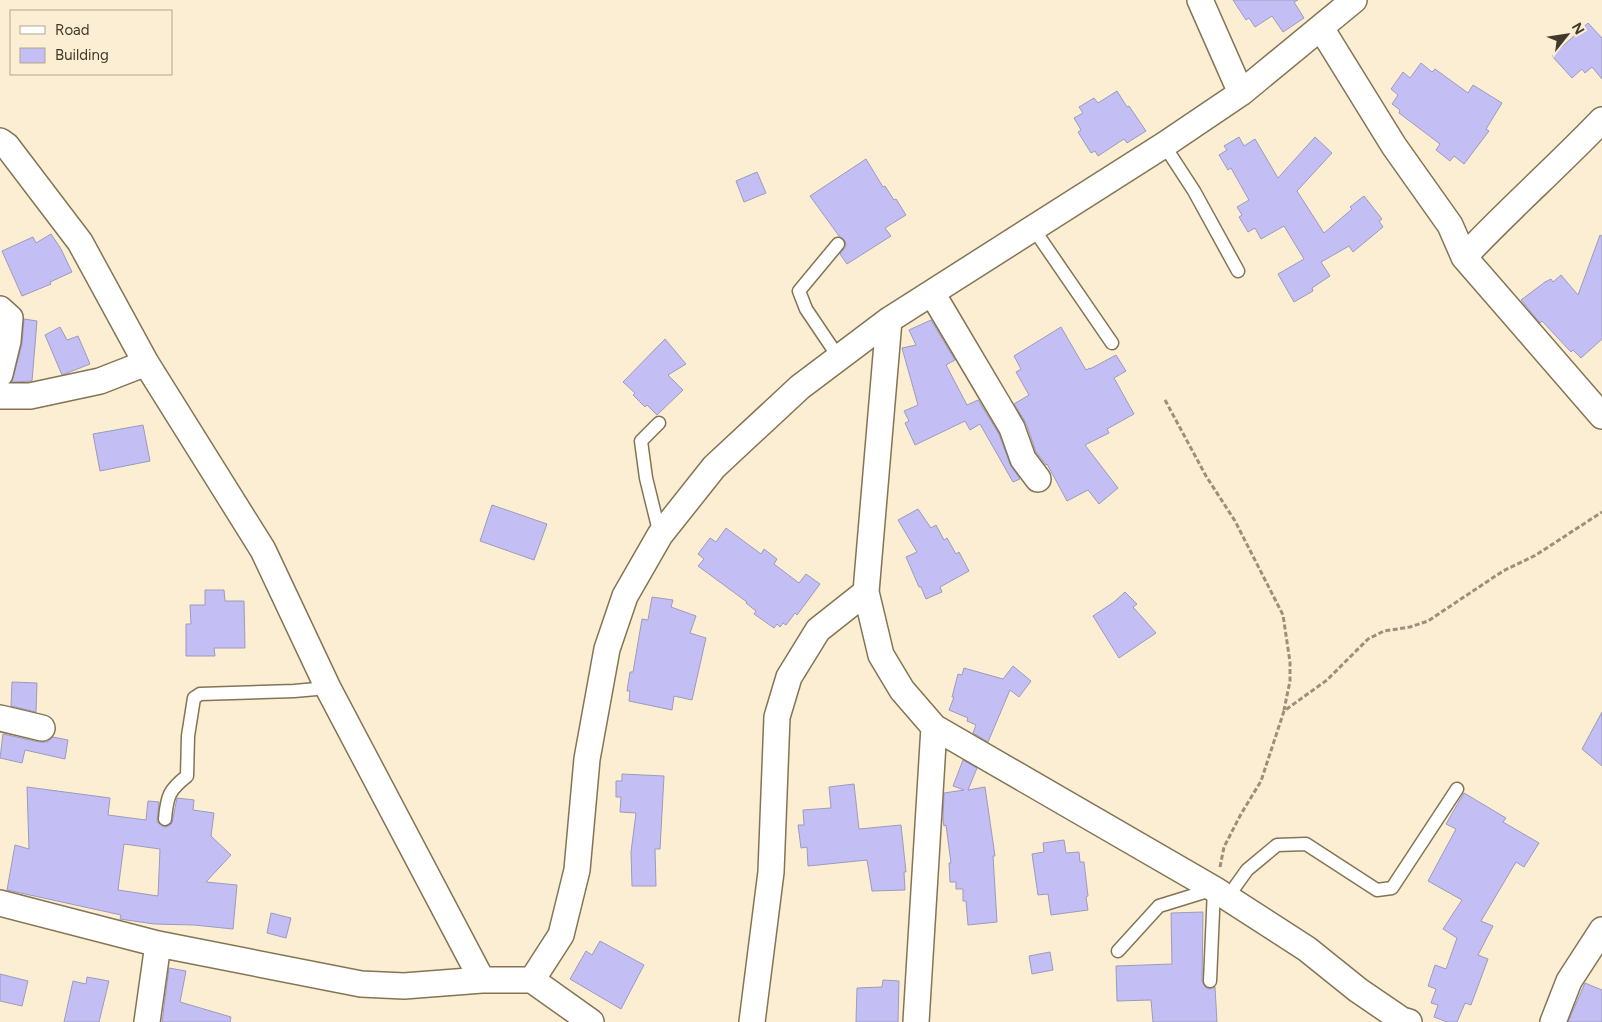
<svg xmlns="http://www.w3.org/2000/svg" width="1602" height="1022" viewBox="0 0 1602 1022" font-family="Figtree,sans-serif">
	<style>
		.building { fill: #c3bff5; stroke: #9d9bbd; fill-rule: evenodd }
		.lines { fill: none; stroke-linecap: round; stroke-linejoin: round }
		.service-casing { stroke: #847455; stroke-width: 15 }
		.minor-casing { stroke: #847455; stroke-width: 28 }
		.path { stroke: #9b907c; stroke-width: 3; stroke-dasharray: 5 2.5; stroke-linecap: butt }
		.service { stroke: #fff; stroke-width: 12 }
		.minor { stroke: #fff; stroke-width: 25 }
	</style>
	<rect width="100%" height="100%" fill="#fceed2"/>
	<path class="building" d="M1233,0H1298L1294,2L1304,18L1283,32L1272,16L1255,27L1249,18L1246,20Z
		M1588,23L1602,38V79L1592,67L1585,73L1582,69L1572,78L1552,56Z
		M1421,63L1432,72L1435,69L1468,93L1473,85L1502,103L1486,129L1489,131L1464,164L1454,156L1450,161L1436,150L1440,144L1399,113L1400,110L1392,104L1398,95L1391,89L1403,72L1410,78Z
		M1117,91L1127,107L1129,106L1146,131L1127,143L1124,139L1098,156L1095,151L1091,153L1078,132L1081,130L1074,118L1083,113L1079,107L1094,98L1098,103Z
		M1239,137L1244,146L1255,139L1278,178L1315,137L1332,153L1297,191L1324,233L1352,209L1350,207L1364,196L1382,219L1379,221L1383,227L1353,252L1349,246L1321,262L1330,276L1312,288L1313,291L1294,302L1278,274L1304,259L1284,226L1261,239L1255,228L1248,232L1239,217L1242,215L1237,207L1249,200L1231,168L1228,170L1219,155L1227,150L1224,146Z
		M866,159L883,187L885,186L894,200L896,199L906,215L885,228L891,236L847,264L840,254L846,246L845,241L839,236L810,196Z
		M757,172L766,193L744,202L736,181Z
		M51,234L61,249L72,272L50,282L51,284L22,296L2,251L33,237L36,243Z
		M1600,235L1602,236V339L1581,358L1573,350L1571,352L1542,321L1540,323L1521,300L1545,282L1551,279L1553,282L1561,275L1578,295Z
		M24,319L37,321L32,381L12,382L22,344Z
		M931,320L955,360L946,365L967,405L978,400L999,434L1010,464L1020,479L1013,482L980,424L970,430L965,421L915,445L905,423L909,421L904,411L918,405L902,348L916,345L909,330Z
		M60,327L67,340L78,336L90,364L62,375L45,335Z
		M1061,327L1086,370L1090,368V369L1116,355L1126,371L1114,378L1134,414L1107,429L1109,433L1085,445L1118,488L1099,504L1088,490L1067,501L1047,464L1046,465L1036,452L1026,423L1014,404L1029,395L1016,372L1021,369L1014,356Z
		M665,339L686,364L668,375L683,390L657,415L647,405L645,407L633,395L635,393L623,382Z
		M143,425L150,461L100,471L93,434Z
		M492,505L547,524L534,560L480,541Z
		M918,509L931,528L936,525L944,540L947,538L956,554L959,552L969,571L940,587L942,592L926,599L921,587H919L906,557L917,552L898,520Z
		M726,528L761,554L764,549L777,559L774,564L799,583L806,574L820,584L797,615L795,613L786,625L783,623L780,627L777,624L774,628L754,614L756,611L746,603L747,602L698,566L704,559L698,554L710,538L716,542Z
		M205,590H224L225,601H244L245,648H214L215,656H186V624H191L190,605H205Z
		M1125,592L1137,604L1133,607L1156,633L1119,658L1093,616L1114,602Z
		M652,597L673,600L671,607L696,616L690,633L706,638L692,700L674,696L672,710L629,701L630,691H627L630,672H633L642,619L648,620Z
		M1013,666L1031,681L1019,697L1010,690L988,742L973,733L976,725L967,721L968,718L949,710L954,697H952L958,674L962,675L964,668L1003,679Z
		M12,682L37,683L36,712L11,706Z
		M1602,712V766L1582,749Z
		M3,734L39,742H47L53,737L68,740L65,759L25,750L22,763L0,758Z
		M963,760L977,768L968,790L985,787L995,856H993L997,922L968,925L966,901H963V889H956V882H950L949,863H951L946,825L944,826L943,820L944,793L964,790L953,786Z
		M622,774L664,776L660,849H655L656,886H632L631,852L636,813L620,812L621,797H616V781H622Z
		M854,784L859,829L901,825L906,872H904L905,890L872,891L867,860L808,866L807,847L801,848L798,825H804L803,810L831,808L829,787Z
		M27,787L110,798L108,815L146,820L148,801L159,802L157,822L164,827L169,826L172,823L177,798L194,800L193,810L214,813L211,836L231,855L206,882L237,885L233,929L194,925L154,924L120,919L121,915L7,890L15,845L29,849ZM124,844L160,849L158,896L118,890Z
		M1464,793L1506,818L1503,822L1539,843L1524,867L1516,862L1481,921L1493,926L1478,955L1488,959L1471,1005L1465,1003L1457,1022H1447L1434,1017L1438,1005L1431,1003L1436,989L1428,986L1435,965L1446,969L1457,938L1443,929L1462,900L1428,881L1456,829L1446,824Z
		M1064,840L1066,853L1079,852L1080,862H1084L1088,896L1086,897L1088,910L1051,915L1048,894L1038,895L1032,854L1044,852L1043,843Z
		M1203,912L1202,981L1206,988L1210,989L1215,987L1217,1022H1153L1151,1000L1117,1001L1116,966L1172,964L1171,913Z
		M271,913L291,918L286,938L267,933Z
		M600,941L644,965L621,1009L570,979L586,951L592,955Z
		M1050,952L1053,970L1032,974L1029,956Z
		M169,968L186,971L180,1002L231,1017L230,1022H162Z
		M0,974L28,981L22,1006L0,1001Z
		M87,977L109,981L99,1022H64L73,981L86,984Z
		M883,980L899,981L898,1022H856L857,988L882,987Z
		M1585,983L1602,990V1022H1568Z"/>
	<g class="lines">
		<g class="service-casing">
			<path id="service" d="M1164,145L1194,191L1238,271
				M1033,228L1112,343
				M838,244L799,291L806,309L839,358
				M659,423L641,441L646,478L660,535
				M165,819C167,796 169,790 187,776L188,736L194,698L200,694L294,691L328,688
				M1227,898L1247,870L1277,845L1306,844L1377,890L1392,888L1457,789
				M1118,951L1159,906L1214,889L1210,981"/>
		</g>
		<g class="minor-casing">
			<path id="minor" d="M1200,0L1241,93
				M1321,28L1394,146L1450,225L1464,257L1602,416
				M0,141L7,146L80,242L146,363L263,550L328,688L482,980
				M1464,257C1508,210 1557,167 1602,120
				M932,293L1012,428L1023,459L1038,479
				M0,309L10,318L8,341L0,374
				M889,320L866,592L881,655L902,690L934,727L1214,889L1307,949L1358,990L1402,1020L1409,1022
				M0,396H30L100,381L146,363
				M0,718L42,728
				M0,903L158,944L361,984L404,986L482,980H532L561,935L577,870L587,759L607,649L625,596L660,535L714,467L800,387L889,320L1164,145L1241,93L1354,0
				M532,980L591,1022
				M147,1022L158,944
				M752,1022L771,872L777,717L789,677L818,630L866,592
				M916,1022L934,727
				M1553,1022L1569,981L1602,930"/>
		</g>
		<path class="path" d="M1165,400L1206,476L1235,521L1283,615L1290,662V681L1284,710
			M1220,867L1224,847L1241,814L1261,781L1284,711L1327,680L1368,639L1384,631L1410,627L1428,621L1503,571L1536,555L1602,512"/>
		<use href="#service" class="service"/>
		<use href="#minor" class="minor"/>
	</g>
	<rect x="10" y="10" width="162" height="65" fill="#fceed2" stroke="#b1a690"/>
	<rect x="20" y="26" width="25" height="8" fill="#ffffff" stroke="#b1a690"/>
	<text x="55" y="35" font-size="15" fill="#40392c">Road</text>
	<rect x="20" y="48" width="25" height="15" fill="#c3bff5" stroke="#b1a690"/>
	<text x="55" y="60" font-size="15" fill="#40392c">Building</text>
	<g transform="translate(1567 35) rotate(60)" stroke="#fceed2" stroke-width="4" paint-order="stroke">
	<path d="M0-4L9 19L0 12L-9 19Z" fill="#40392c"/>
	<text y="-8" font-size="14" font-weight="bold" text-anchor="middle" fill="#40392c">N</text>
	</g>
</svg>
